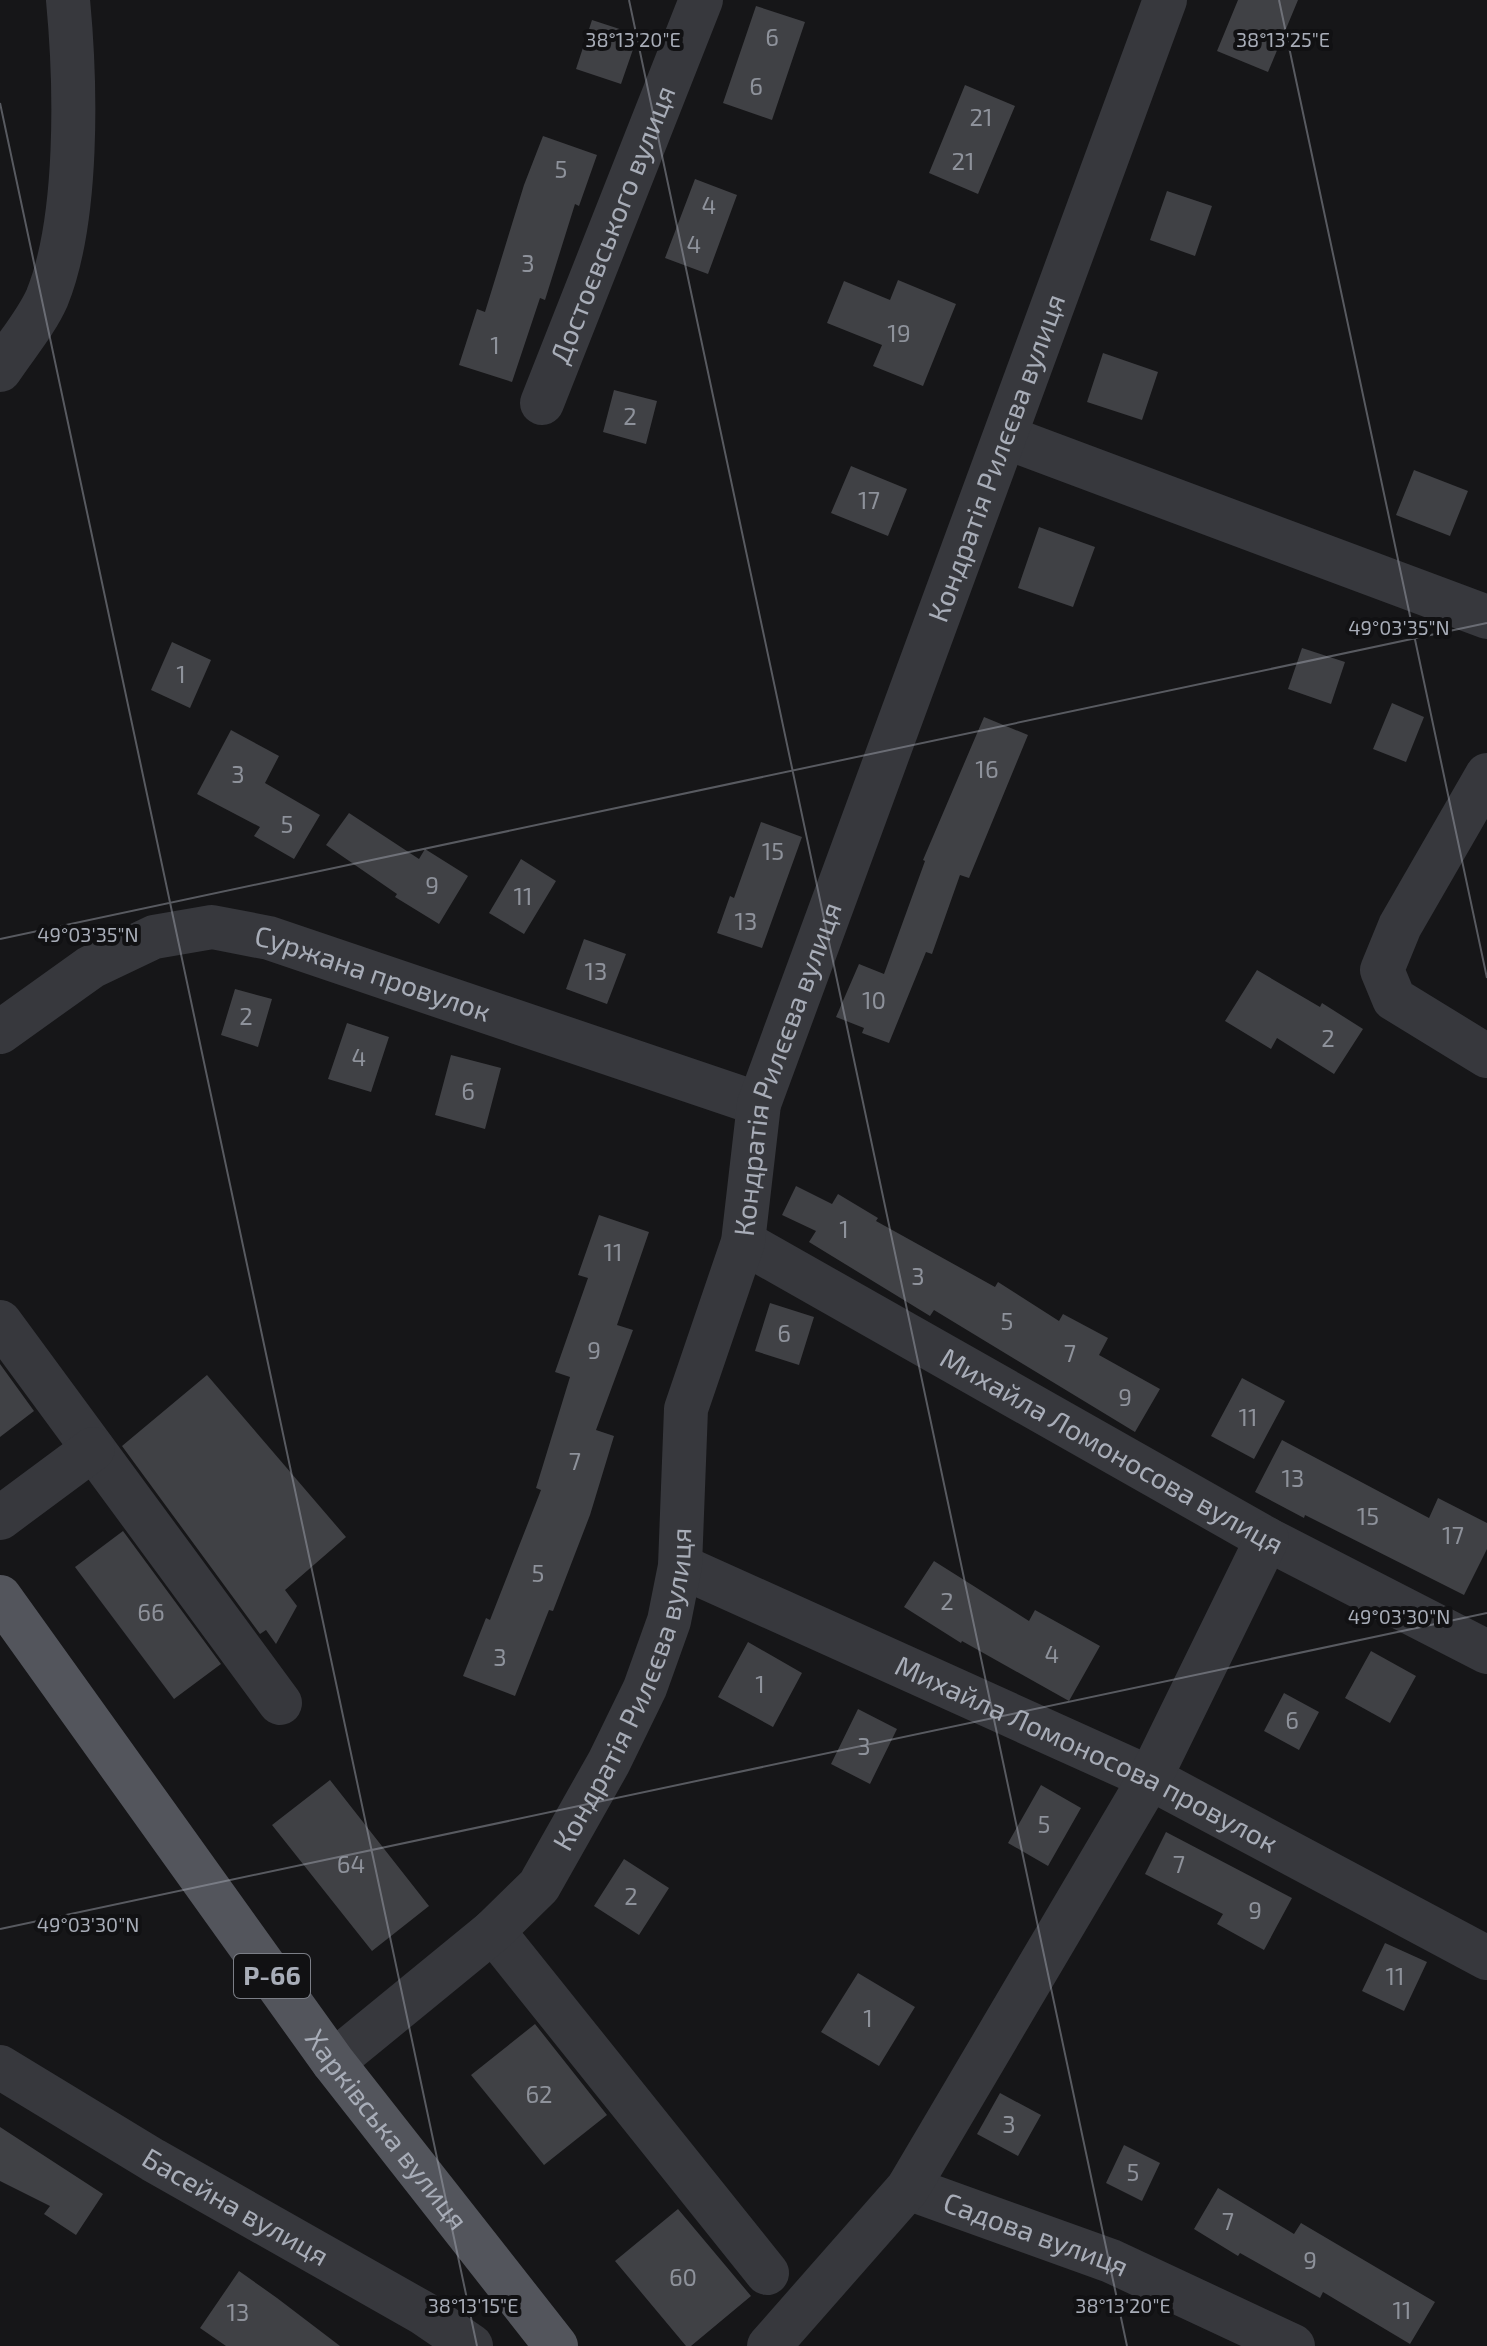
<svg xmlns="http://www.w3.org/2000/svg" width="1487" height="2346" viewBox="0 0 1487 2346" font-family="'Exo 2',sans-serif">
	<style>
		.building { fill: #404145 }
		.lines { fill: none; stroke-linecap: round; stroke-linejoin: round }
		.minor { stroke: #37383d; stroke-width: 44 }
		.major { stroke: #53555c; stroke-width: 44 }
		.ticks { fill: none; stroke: #a8adb8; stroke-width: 2; stroke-opacity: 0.45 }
		.labels { text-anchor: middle; stroke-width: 8; stroke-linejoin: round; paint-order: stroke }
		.number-label { font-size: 24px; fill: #8e929b }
		.shield { fill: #111113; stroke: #7b7e86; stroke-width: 2 }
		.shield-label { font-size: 26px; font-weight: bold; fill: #a8adb8 }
		.street-label { font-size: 28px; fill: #a8adb8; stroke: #111113 }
		.ticks-label { font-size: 20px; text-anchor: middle; fill: #a8adb8; stroke: #111113; stroke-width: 8; stroke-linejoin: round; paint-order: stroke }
	</style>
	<rect width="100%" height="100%" fill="#161618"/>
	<path class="building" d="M1238,0H1298L1268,72L1217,51Z
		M756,6L805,22L772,120L723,103Z
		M592,20L638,35L621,84L576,69Z
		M965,85L1015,106L978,194L929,173Z
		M543,136L597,155L579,206L575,204L545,300L540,298L512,382L459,365L477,309L485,312L524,185Z
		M695,179L737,195L708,274L665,258Z
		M1167,191L1212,206L1195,256L1150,240Z
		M898,280L956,304L923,386L873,366L882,345L827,323L844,281L890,300Z
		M1103,353L1158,372L1142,420L1087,402Z
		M614,390L657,401L646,444L603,432Z
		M851,466L907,489L888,536L831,513Z
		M1414,470L1468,491L1450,536L1396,515Z
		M1039,527L1095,547L1073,607L1018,588Z
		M172,642L211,660L190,708L151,690Z
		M1302,648L1345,662L1331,704L1288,689Z
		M1392,703L1424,717L1406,762L1373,749Z
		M984,717L1028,735L969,878L960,875L932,954L926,952L889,1043L862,1033L864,1028L836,1017L859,964L884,974L925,861L923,860Z
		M231,730L279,756L265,783L320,815L294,859L254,836L260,827L197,794Z
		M349,813L419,859L425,849L468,876L439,924L395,897L397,894L326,845Z
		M761,822L802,837L762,948L717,933L730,896L734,898Z
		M521,859L556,881L524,934L489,913Z
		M584,939L626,954L607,1004L566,989Z
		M1257,970L1320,1007L1322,1003L1363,1029L1334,1074L1277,1038L1271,1049L1225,1021Z
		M235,989L272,999L258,1047L221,1035Z
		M347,1023L389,1037L371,1092L328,1079Z
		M451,1055L501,1068L485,1129L435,1115Z
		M796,1186L832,1204L838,1194L878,1218L876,1221L995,1287L998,1282L1059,1321L1063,1314L1108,1338L1099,1355L1160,1389L1135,1432L934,1310L930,1316L809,1242L816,1231L782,1215Z
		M599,1215L649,1232L617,1325L633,1330L596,1430L614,1436L590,1515L553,1611L549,1610L515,1696L463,1676L486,1618L490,1620L541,1490L536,1488L570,1377L555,1372L588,1278L578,1275Z
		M770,1303L814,1317L799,1365L755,1351Z
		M0,1364L34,1411L0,1437Z
		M207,1375L346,1537L285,1590L297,1606L276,1644L266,1630L260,1634L122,1446Z
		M1242,1378L1285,1401L1254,1459L1211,1436Z
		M1282,1440L1429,1518L1438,1498L1487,1523V1549L1464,1595L1305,1515L1304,1518L1255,1492Z
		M123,1531L221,1664L174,1699L75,1567Z
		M934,1561L1029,1621L1035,1610L1100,1646L1069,1701L962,1641L961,1643L904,1607Z
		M748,1642L802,1673L773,1727L718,1697Z
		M1371,1651L1416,1676L1390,1723L1345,1698Z
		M1284,1693L1319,1712L1299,1750L1264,1731Z
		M858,1709L897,1729L870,1784L831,1764Z
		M330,1780L429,1906L372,1951L272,1825Z
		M1041,1785L1081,1808L1048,1866L1008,1843Z
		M1166,1832L1292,1898L1264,1950L1217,1924L1223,1914L1145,1874Z
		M624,1859L669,1888L639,1935L594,1906Z
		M1385,1943L1427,1962L1404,2011L1362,1991Z
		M858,1973L915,2007L879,2066L821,2032Z
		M535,2024L607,2115L544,2165L471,2075Z
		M1000,2093L1041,2115L1018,2156L977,2134Z
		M0,2127L103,2194L76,2235L44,2214L50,2206L0,2181Z
		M1124,2145L1160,2163L1142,2201L1106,2183Z
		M1218,2188L1294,2234L1301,2223L1435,2302L1410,2344L1323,2292L1320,2298L1240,2253L1238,2256L1194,2229Z
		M678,2209L751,2296L691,2346H686L615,2261Z
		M239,2271L277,2298L340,2346H226L200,2328Z"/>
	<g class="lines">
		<g class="minor">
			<path d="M0,370C15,347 36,323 47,298C79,219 76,84 68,0"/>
			<path id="s1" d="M542,403L701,0"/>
			<path d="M1005,437L1487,617"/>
			<path d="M1487,775L1400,926L1382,970L1394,999L1487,1056"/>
			<path id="s2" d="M0,1032L91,967L154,937L212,927L269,938L759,1104"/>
			<path id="s3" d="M743,1242L1267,1539L1487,1652"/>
			<path d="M0,1322L280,1703"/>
			<path d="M0,1518L93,1449"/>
			<path id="s4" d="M680,1566L1150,1778L1487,1958"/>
			<path d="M493,1931L767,2273"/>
			<path id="s5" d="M333,2062L493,1931L539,1886L609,1762L645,1688L669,1621L680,1566L686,1409L743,1242L759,1104L1165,0"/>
			<path id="s6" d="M0,2067L153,2160L423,2313L471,2346"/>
			<path id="s7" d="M908,2188L1111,2261L1293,2346"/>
			<path d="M769,2346L908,2188L1150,1778L1267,1539"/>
		</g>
		<path class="major" id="s8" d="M0,1597L333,2062L556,2346"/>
	</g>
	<path class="ticks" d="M629,0L1127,2346M1279,0L1487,978M0,103L477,2346M0,939L1487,623M0,1929L1487,1613"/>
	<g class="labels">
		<g class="number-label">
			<text x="772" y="46">6</text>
			<text x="756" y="95">6</text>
			<text x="981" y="126">21</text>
			<text x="963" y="170">21</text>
			<text x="561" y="178">5</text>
			<text x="709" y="214">4</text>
			<text x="694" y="253">4</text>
			<text x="528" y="272">3</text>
			<text x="899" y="342">19</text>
			<text x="495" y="354">1</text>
			<text x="630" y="425">2</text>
			<text x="869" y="509">17</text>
			<text x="181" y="683">1</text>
			<text x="987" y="778">16</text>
			<text x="238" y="783">3</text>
			<text x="287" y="833">5</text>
			<text x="773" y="860">15</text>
			<text x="432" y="894">9</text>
			<text x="523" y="905">11</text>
			<text x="746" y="930">13</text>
			<text x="596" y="980">13</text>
			<text x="874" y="1009">10</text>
			<text x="246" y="1025">2</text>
			<text x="1328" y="1047">2</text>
			<text x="359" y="1066">4</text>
			<text x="468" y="1100">6</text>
			<text x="844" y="1238">1</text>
			<text x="613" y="1261">11</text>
			<text x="918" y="1285">3</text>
			<text x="1007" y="1330">5</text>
			<text x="784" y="1342">6</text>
			<text x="594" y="1359">9</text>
			<text x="1070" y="1362">7</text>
			<text x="1125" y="1406">9</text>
			<text x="1248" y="1426">11</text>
			<text x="575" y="1470">7</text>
			<text x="1293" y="1487">13</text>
			<text x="1368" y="1525">15</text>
			<text x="1453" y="1544">17</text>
			<text x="538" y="1582">5</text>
			<text x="947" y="1610">2</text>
			<text x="151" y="1621">66</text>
			<text x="1052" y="1663">4</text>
			<text x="500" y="1666">3</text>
			<text x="760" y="1693">1</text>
			<text x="1292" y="1729">6</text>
			<text x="864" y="1755">3</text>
			<text x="1044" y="1833">5</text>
			<text x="351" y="1873">64</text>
			<text x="1179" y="1873">7</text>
			<text x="631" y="1905">2</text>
			<text x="1255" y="1919">9</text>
			<text x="1395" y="1985">11</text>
			<text x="868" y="2027">1</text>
			<text x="539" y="2103">62</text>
			<text x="1009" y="2133">3</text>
			<text x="1133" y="2181">5</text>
			<text x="1228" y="2230">7</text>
			<text x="1310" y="2269">9</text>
			<text x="683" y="2286">60</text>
			<text x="1402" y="2319">11</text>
			<text x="238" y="2321">13</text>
		</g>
		<rect class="shield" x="234" y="1954" width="76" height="44" rx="6"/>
		<g class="shield-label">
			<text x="272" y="1985">Р-66</text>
		</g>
		<g class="street-label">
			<text dy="10" stroke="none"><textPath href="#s1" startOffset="192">Достоєвського вулиця</textPath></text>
			<text dy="10" stroke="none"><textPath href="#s5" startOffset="1784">Кондратія Рилєєва вулиця</textPath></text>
			<text dy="10" stroke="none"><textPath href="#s2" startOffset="408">Суржана провулок</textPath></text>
			<text dy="10" stroke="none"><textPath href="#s5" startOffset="1136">Кондратія Рилєєва вулиця</textPath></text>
			<text dy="10" stroke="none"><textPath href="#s3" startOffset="424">Михайла Ломоносова вулиця</textPath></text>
			<text dy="10" stroke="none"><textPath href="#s5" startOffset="488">Кондратія Рилєєва вулиця</textPath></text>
			<text dy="10" stroke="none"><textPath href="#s4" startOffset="448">Михайла Ломоносова провулок</textPath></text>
			<text dy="10" stroke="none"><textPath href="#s8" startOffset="658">Харківська вулиця</textPath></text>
			<text dy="10" stroke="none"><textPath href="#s6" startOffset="274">Басейна вулиця</textPath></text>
			<text dy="10" stroke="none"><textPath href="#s7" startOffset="136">Садова вулиця</textPath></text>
		</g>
	</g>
	<g class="ticks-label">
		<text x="633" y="47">38°13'20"E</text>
		<text x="1283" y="47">38°13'25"E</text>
		<text x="1399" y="635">49°03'35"N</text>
		<text x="88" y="942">49°03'35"N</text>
		<text x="1399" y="1624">49°03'30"N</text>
		<text x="88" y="1932">49°03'30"N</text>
		<text x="473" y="2313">38°13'15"E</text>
		<text x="1123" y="2313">38°13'20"E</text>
	</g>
</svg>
